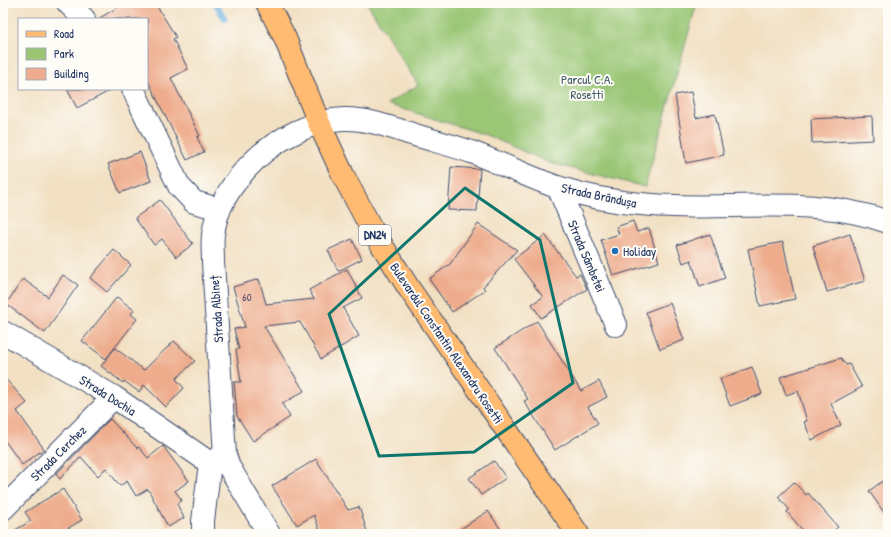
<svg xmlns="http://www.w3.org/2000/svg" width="891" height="537" viewBox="0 0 891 537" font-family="'Patrick Hand',sans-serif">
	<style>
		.green { fill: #9ac674; stroke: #5a7a69 }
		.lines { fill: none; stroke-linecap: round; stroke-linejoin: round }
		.stream { stroke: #68b1df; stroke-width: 6 }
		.building { fill: #eeac8c }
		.street-casing { stroke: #3b4a6d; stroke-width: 24 }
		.primary-casing { stroke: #3b4a6d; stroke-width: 24 }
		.street { stroke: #fff; stroke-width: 22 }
		.primary { stroke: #ffbb71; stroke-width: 22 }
		.marked { fill: none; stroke: #0f766e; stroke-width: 3; stroke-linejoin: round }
		.poi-dot { fill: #1f6fb2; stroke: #fdfcf7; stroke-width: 1.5 }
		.labels { text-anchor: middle; stroke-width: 4; stroke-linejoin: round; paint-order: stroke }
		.number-label { font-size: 11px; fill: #504e6a }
		.shield { fill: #fdfcf7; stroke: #5f6c8c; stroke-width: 1 }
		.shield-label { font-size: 12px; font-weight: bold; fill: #1b2f5e }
		.park-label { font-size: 13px; fill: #415c65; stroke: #fdfcf7 }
		.street-label { font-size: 13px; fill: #1b2f5e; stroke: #fdfcf7 }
		.poi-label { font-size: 13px; fill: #1b2f5e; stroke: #fdfcf7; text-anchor: start }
	</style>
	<rect width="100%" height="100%" fill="#fdfcf7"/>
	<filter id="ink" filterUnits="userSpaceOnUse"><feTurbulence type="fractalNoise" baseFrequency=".025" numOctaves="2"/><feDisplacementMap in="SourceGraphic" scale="8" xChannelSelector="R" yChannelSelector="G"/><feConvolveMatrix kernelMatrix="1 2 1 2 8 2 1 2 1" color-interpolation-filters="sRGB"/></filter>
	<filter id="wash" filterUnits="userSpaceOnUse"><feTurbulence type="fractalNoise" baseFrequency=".012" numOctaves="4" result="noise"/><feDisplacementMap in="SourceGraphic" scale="16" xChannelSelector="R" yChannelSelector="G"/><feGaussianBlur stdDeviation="0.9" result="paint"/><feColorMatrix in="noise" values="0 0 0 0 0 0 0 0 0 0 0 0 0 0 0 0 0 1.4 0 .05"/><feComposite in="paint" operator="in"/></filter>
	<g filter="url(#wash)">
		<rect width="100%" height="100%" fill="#f2e0c2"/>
		<path class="green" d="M367,3H697L645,187L550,163L486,135L387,104L418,85Z"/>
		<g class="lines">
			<path class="stream" d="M215,3L225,19"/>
		</g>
		<g id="blocks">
			<path class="building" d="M125,3H155L176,37L173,39L188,69L171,78L200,136L197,137L204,152L187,160L147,79V19H98Z
				M67,89H113L77,108Z
				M691,92L696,118L715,114L724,155L686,163L675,95Z
				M872,116L873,140L812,143L811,119Z
				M140,152L151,181L120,193L108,164Z
				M451,167L480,169L477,211L448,210Z
				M160,200L193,244L176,257L162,239L154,245L135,218Z
				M633,221L637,232L649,228L659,262L613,276L601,240L619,234L616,227Z
				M478,224L517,250L483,287L485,290L452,312L429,279L450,264Z
				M710,234L725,278L700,287L691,260L683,263L677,245Z
				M850,234L865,281L827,292L813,246Z
				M545,235L576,276L580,274L587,289L541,318L532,304L543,297L514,259Z
				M352,239L362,259L338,271L328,250Z
				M783,242L795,299L760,306L748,249Z
				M114,250L131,265L107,292L90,278Z
				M347,269L362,298L343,308L359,336L321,359L300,322L264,326L304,391L282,404L290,417L253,441L237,416L234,382H241L236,349H239L234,329L245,327L233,287L259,279L266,304L314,299L309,290Z
				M63,275L78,285L45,333L6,304L23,279L48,297Z
				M117,297L134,310L131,314L137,319L106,359L82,341Z
				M670,303L684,340L660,349L646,312Z
				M537,321L581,391L599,381L607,397L588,407L598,423L555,450L524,401L528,399L495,348Z
				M174,341L195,361L176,379L184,388L166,407L144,385L139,392L124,381L123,383L101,366L115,348L144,370Z
				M841,358L846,365L849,364L862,387L831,404L841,425L812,440L804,422L807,421L798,391L786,395L780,377Z
				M752,367L762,394L730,406L720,379Z
				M3,376L27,403L17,411L44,449L22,465L3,438Z
				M110,419L137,448L139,447L148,458L163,446L189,481L175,491L182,500L177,504L184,518L168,527L148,489L136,496L127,481L120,486L106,468L98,476L81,457L60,479L56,474Z
				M316,459L348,510L359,507L368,534H321L314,515L297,525L272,486Z
				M494,461L506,478L481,495L469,478Z
				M888,477V518L869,491Z
				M794,482L806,495L808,493L838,527L829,534H806L787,512L789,509L778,497Z
				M63,489L82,520L58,534H8L31,521L25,512Z
				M488,511L504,534H453Z"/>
		</g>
	</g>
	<g filter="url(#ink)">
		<use href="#blocks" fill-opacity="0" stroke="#3b4a6d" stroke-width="1"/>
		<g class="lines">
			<g class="street-casing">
				<path id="street" d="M68,3L84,19
					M133,89L179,186L194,202L219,209
					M558,187L616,325
					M3,332L114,397L210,463
					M3,509L114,397
					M203,534V521L210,463L223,455
					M269,534L229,467L225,455L213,262C213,253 212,244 213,235C216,206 235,179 256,159C277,139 313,120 343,119C367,118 392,128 415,135C434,141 455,146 474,153C502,164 529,177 557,187C582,195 615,202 641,204C723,213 809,193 888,222"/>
			</g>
			<g class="primary-casing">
				<path id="primary" d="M267,3L285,38L319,123L344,177L370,226L408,287L578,534"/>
			</g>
			<use href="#street" class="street"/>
			<use href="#primary" class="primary"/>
		</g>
	</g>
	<path class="marked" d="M465,188L540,240L573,383L474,452L379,456L329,314Z"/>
	<circle class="poi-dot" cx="615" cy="251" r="4"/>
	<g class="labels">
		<g class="number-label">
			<text x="247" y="301">60</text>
		</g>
		<rect class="shield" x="359" y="225" width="32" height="20" rx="3"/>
		<g class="shield-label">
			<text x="375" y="239">DN24</text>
		</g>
		<g class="park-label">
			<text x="587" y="84">Parcul C.A.<tspan x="587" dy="15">Rosetti</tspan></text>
		</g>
		<g class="street-label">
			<text transform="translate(599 195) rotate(12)" y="5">Strada Brândușa</text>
			<text transform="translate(587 256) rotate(67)" y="5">Strada Sâmbetei</text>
			<text transform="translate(216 309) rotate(-94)" y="5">Strada Albineț</text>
			<text transform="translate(447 343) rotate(56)" y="5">Bulevardul Constantin Alexandru Rosetti</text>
			<text transform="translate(108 395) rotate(32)" y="5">Strada Dochia</text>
			<text transform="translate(58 453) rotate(-45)" y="5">Strada Cerchez</text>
		</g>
		<g class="poi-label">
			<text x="623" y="256">Holiday</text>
		</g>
	</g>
	<rect width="891" height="537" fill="none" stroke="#fdfcf7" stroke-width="16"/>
	<rect x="18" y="18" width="130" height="72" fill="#fdfcf7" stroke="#a3aaba"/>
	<rect x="26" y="31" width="20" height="6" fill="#ffbb71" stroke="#a3aaba"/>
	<text x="54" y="38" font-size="12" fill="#1b2f5e">Road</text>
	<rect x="26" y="48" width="20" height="12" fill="#9ac674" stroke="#a3aaba"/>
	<text x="54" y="58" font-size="12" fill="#1b2f5e">Park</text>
	<rect x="26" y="68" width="20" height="12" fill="#eeac8c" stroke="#a3aaba"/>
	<text x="54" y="78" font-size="12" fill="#1b2f5e">Building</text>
</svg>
